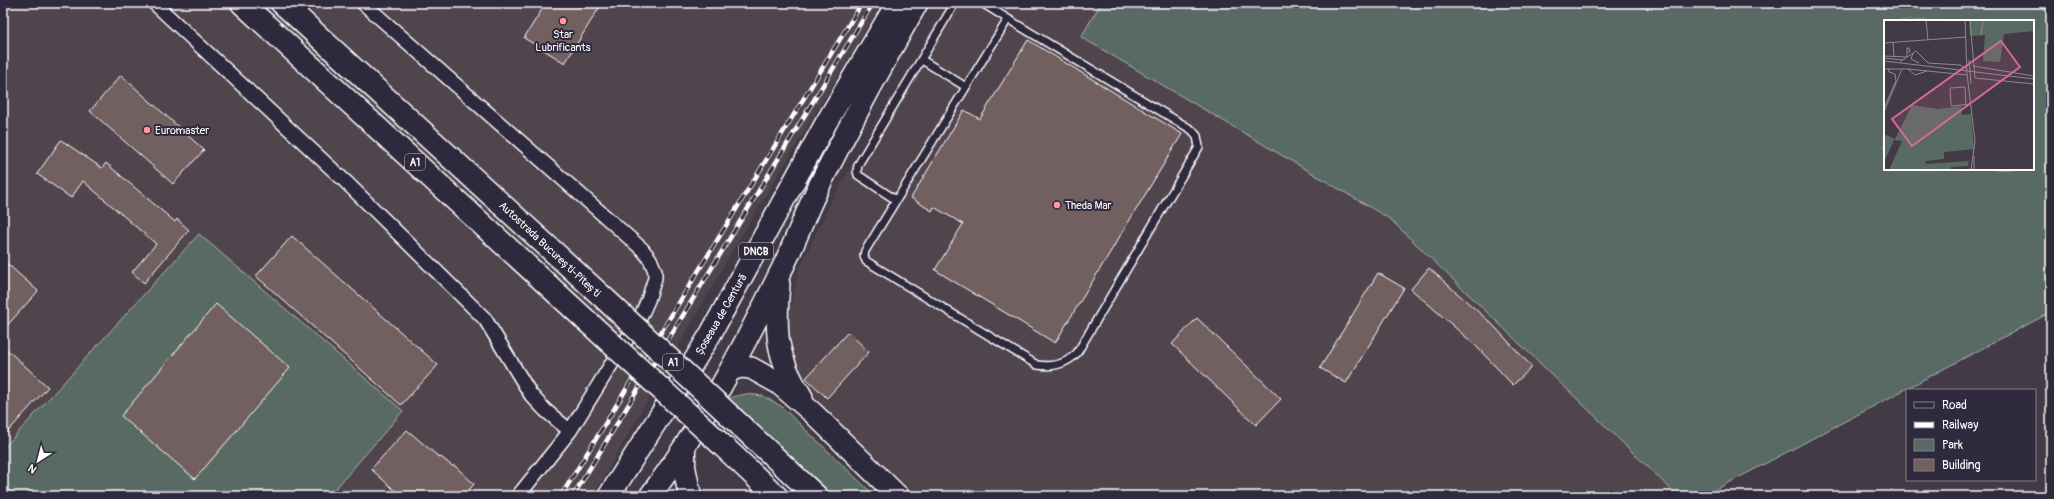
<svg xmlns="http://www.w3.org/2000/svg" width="2054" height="499" viewBox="0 0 2054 499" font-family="Pangolin,sans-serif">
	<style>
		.built { fill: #51454e }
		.green { fill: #596a63; stroke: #acb4b1; fill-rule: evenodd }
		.building { fill: #71605e; stroke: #fff }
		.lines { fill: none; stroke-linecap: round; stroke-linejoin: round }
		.service-casing { stroke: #fff; stroke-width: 10 }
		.minor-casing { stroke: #fff; stroke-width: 16 }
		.primary-casing { stroke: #fff; stroke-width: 24 }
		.motorway-casing { stroke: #fff; stroke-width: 25 }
		.service { stroke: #2f2a3d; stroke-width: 7 }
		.minor { stroke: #2f2a3d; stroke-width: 13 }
		.primary { stroke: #2f2a3d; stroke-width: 21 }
		.motorway { stroke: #2f2a3d; stroke-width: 22 }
		.rail-casing { stroke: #fff; stroke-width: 4.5 }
		.rail { stroke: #2f2a3d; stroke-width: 3; stroke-dasharray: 9; stroke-linecap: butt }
		.motorway-bridge-casing { stroke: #fff; stroke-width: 25; stroke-linecap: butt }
		.motorway-bridge { stroke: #2f2a3d; stroke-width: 22 }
		.poi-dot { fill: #ff9aa2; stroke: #2f2a3d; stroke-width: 1.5 }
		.labels { text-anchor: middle; stroke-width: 4; stroke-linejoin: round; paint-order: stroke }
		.shield { fill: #2f2a3d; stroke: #c1bfc5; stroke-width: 1 }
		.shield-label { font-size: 10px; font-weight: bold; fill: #fff }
		.poi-label { font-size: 11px; fill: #fff; stroke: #2f2a3d; text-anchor: start }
		.street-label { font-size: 11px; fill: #fff; stroke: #2f2a3d }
		.inset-road { fill: none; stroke: #8e8991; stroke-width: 1 }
		.view { fill: #d76994; fill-opacity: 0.15; stroke: #d76994; stroke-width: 2 }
		.inset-edge { fill: none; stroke: #fff; stroke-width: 2 }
	</style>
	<rect width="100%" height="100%" fill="#433a47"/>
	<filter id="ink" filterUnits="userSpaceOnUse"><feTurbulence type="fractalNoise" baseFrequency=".025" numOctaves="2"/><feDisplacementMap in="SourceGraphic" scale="8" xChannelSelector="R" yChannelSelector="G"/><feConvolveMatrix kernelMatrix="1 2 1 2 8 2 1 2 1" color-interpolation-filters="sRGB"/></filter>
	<g filter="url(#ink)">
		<path class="built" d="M3,3H882L731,253L593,496H329L403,411L3,449Z
			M947,3H1101L1081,37L1390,219L1678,496H916L812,396L797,374L787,339L790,307L799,270L833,198Z"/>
		<path class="green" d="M1101,3H2051V312L1704,496H1678L1390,219L1081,37ZM1885,21H2033V169H1885Z
			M199,234L403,411L329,496H3V449Z
			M746,394L763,396L781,406L875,496H834L728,398Z"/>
		<path class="building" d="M546,3H602L565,63L524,38Z
			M1028,40L1182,134L1055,343L935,270L963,224L934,207L932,211L911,198L964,110L980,119Z
			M121,75L204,150L173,184L90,111Z
			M61,140L102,168L106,163L175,222L177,219L189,230L144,283L132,272L156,244L83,181L71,198L37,174Z
			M292,236L438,365L401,405L256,276Z
			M3,260L38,291L3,330Z
			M1429,268L1492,324L1532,367L1513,385L1475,345L1411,289Z
			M1378,273L1404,288L1346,383L1320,368Z
			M216,304L290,368L195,479L121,416Z
			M1197,318L1281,399L1256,425L1172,344Z
			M848,332L869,352L827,398L806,378Z
			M3,346L48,387L3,437Z
			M407,430L440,458L441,457L452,466H455L474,484L464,496H401L371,469Z"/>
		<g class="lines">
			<g class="service-casing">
				<path id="service" d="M982,3L1008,19L1192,130L1197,136L1199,147L1077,353C1065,365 1053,367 1037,365L866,261L864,256L865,251L1008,19
					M922,60L966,87
					M896,200L858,175L857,171L858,165L955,3"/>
			</g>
			<g class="minor-casing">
				<path id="minor" d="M154,3L346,182L485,319L531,395L545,410L570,431
					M363,3L642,249L650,259L655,271V278L648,300L640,318L570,431L518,496"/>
			</g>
			<g class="primary-casing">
				<path id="primary" d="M779,284C775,330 775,357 802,397
					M731,370L741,367L751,368L778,383L813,413L898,496
					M609,496L677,389L710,335L826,123L897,3
					M650,496C702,427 741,352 779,275C793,248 803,219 816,192C848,128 882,65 917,3"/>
			</g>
			<g class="motorway-casing">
				<path id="motorway" d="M242,3L588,322
					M282,3L606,300
					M740,425L816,496
					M721,444L776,496
					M684,449V467L690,496"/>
			</g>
			<use href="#service" class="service"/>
			<use href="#minor" class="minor"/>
			<use href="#primary" class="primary"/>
			<use href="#motorway" class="motorway"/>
			<g class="rail-casing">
				<path id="rail" d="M561,496L862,3
					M573,496L873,3"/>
			</g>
			<use href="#rail" class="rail"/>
			<g class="motorway-bridge-casing">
				<path id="motorway-bridge" d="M606,300L740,425
					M588,322L721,444"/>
			</g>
			<use href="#motorway-bridge" class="motorway-bridge"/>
		</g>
	</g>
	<g class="poi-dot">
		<circle cx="563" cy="21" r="4"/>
		<circle cx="147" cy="130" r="4"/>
		<circle cx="1057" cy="205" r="4"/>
	</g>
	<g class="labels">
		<g class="shield">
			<rect x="405" y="154" width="20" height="16" rx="3"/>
			<rect x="739" y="243" width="34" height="16" rx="3"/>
			<rect x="663" y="354" width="20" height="16" rx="3"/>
		</g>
		<g class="shield-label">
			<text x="415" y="166">A1</text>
			<text x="756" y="255">DNCB</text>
			<text x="673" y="366">A1</text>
		</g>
		<g class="poi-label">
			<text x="563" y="38" text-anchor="middle">Star<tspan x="563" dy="13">Lubrificants</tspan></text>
			<text x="155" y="134">Euromaster</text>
			<text x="1065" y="209">Theda Mar</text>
		</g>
		<g class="street-label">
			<text transform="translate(550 249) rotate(43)" y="4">Autostrada București-Pitești</text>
			<text transform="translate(721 314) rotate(-60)" y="4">Șoseaua de Centură</text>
		</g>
	</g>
	<g transform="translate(1884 20)">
		<rect width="150" height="150" fill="#433a47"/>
		<path d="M85,0H150V11L120,14L116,42L99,41L101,15L86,16ZM28,85L54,89L77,86L78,95L87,94L90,129L60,132V139L41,141L42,144L85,141L84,146L67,147V150H5L18,121L10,120L0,142V114L11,119Z" fill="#596a63"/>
		<path class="inset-road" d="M42,0L44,20M81,0L83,54L91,121L87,150M86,0L91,58L150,64M0,2V16M97,15L99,0M9,22L10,37M0,23L82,17M29,33L27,39L35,43M0,36L23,37V28H25L26,32H23M0,38L19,40M85,40L87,64M0,41L150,59M16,42L32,31L44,43L76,45L83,49M89,46L150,56M0,49H24L83,55M24,49L31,55L43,51M82,85L81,67L66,68L67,85L68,86L87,84M0,88L12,61L11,54L5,52V49M0,92L18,49M90,136V150"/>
		<path class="view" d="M117,21L136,47L28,126L8,99Z"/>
		<rect width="150" height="150" class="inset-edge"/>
	</g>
	<rect width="2054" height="499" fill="none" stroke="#2f2a3d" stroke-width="16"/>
	<rect x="8" y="8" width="2038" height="483" fill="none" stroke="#fff" stroke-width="1.5" filter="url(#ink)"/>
	<rect x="1906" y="389" width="130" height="92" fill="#2f2a3d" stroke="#827f8b"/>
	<rect x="1914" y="402" width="20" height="6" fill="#2f2a3d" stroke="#827f8b"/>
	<text x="1942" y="409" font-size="12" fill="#ffffff">Road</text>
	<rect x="1914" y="422" width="20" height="6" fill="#ffffff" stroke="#827f8b"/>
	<text x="1942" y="429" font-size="12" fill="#ffffff">Railway</text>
	<rect x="1914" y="439" width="20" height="12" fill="#596a63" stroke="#827f8b"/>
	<text x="1942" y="449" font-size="12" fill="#ffffff">Park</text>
	<rect x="1914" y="459" width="20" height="12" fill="#71605e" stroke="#827f8b"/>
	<text x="1942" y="469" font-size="12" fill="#ffffff">Building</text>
	<g transform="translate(38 461) rotate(216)" stroke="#2f2a3d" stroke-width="3" paint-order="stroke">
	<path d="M0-3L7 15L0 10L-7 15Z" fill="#ffffff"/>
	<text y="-6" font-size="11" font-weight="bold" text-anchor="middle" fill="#ffffff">N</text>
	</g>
</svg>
